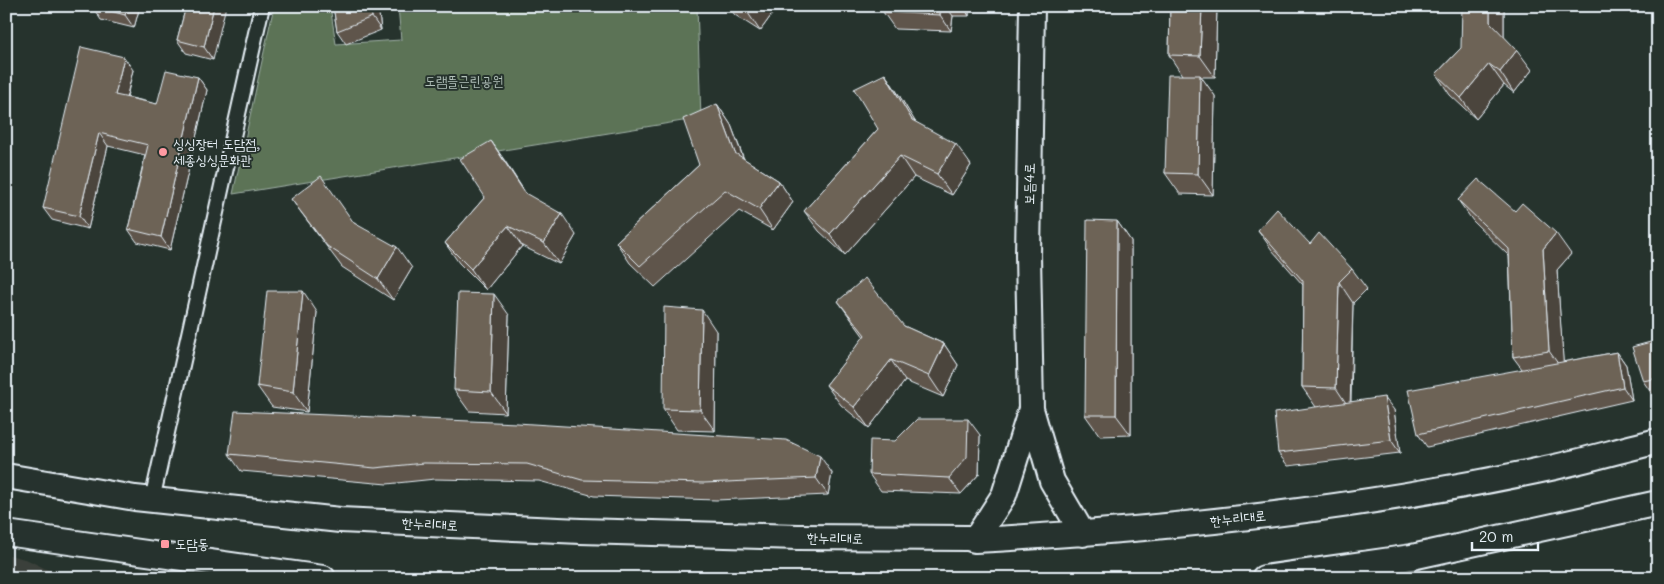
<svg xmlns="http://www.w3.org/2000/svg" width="1664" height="584" viewBox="0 0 1664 584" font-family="Mali,'Poor Story',sans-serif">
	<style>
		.built { fill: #3b413a }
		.green { fill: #5b7357; stroke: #a2b2a8 }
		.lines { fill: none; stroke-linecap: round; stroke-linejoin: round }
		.pedestrian-casing { stroke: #e8f1f8; stroke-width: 18 }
		.tertiary-casing { stroke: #e8f1f8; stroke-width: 28 }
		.pedestrian { stroke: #26332d; stroke-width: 14 }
		.tertiary { stroke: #26332d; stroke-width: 24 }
		.wall { fill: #5e554b; stroke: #e8f1f8 }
		.shaded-wall { fill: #4c453d; stroke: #e8f1f8 }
		.building { fill: #6d6357; stroke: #e8f1f8 }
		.poi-dot { fill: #ff9aa2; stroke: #26332d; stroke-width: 2 }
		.labels { text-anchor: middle; stroke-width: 4; stroke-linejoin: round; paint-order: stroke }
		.park-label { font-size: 14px; fill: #b0bfb8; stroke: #26332d }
		.poi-label { font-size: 14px; fill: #e8f1f8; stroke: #26332d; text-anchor: start }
		.street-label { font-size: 14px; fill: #e8f1f8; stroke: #26332d }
	</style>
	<rect width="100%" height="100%" fill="#26332d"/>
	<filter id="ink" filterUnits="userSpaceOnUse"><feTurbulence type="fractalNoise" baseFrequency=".02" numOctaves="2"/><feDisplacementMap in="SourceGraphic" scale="10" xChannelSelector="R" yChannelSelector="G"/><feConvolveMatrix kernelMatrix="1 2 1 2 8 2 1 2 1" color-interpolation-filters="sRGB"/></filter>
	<g filter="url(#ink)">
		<path class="built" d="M6,554L28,560L50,571L95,578H6Z"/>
		<path class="green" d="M274,6H330L336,44L401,40L398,6H697L701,118L233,194Z"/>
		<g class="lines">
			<g class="pedestrian-casing">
				<path id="pedestrian" d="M152,500L262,6"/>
			</g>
			<g class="tertiary-casing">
				<path id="tertiary" d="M1032,6L1028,255L1031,409L1052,481L1083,534
					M6,476L135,498L340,520L581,531L798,537L968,538L975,540C1170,530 1365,508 1555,467C1590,459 1624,449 1658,441
					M6,533L323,578
					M975,540L1004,495L1031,409
					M1264,578L1412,557L1658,503"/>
			</g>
			<use href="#pedestrian" class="pedestrian"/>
			<use href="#tertiary" class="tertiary"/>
		</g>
		<path class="wall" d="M92,6H140L134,28L101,20Z
			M186,6L213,60L186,53L177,40Z
			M333,6H378L381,30L346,44L337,31Z
			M728,6H778L760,31L735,15Z
			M884,6H969V16H953L951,31L895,29L883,12Z
			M1170,6H1217L1215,77H1201L1215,96L1213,195L1180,194L1165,173L1182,75L1169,55Z
			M1504,6V37L1532,70L1514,93L1504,85L1476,119L1450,95L1436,74L1461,48Z
			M1658,13V31L1651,21Z
			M133,70L127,97L157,104L198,77L207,90L170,250L137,242L128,229L145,155L108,146L88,229L52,220L43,208Z
			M885,74L899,95L915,122L971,165L952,195L914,177L845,255L819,231L804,211L878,129Z
			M717,104L731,125L744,159L779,181L793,202L773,230L739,211L655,287L630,263L616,242L699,165Z
			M491,141L526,194L576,235L559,264L522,246L486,290L459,263L445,243L485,197Z
			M291,199L354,223L412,268L393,300L342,267Z
			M1458,200L1515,211L1571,254L1557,270L1563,362L1617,352L1626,365L1632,400L1427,447L1418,434L1522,369L1513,357L1509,256L1473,221Z
			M1117,221L1131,241V435L1100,436L1085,415Z
			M1258,230L1310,244L1352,269L1367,289L1353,303L1351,402L1394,410L1400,453L1288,466L1278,453L1316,407L1302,387L1303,285L1272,250Z
			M838,301L904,326L944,344L958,365L943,397L905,381L869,428L841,405L826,385L864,337Z
			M317,312L307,412L272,407L257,386Z
			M509,315L506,413L469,411L454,390Z
			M716,331L715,431L677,430L663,409Z
			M1658,340V393L1652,394L1643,381Z
			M980,435L979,474L961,494L881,491L869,474Z
			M229,454L832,473L828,495L716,500L594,496L539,481L435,479L387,484L241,471Z"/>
		<path class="shaded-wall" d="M128,6H140L134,28L125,15Z
			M214,6H226L213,60L204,47Z
			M370,6H378L381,30L372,17Z
			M749,6H778L760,31L746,10Z
			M940,6H946L953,16L951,31L940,15Z
			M963,6H969V16Z
			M1202,6H1217L1215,77L1200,56Z
			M1490,6H1504V43L1490,22Z
			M1517,50L1532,70L1514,93L1500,72Z
			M124,57L133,70L124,107L115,95Z
			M1489,64L1504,85L1476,119L1461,98Z
			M885,74L899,95L927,141L912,120Z
			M1200,75L1215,96L1213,195L1198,174Z
			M198,77L207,90L170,250L161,237Z
			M717,104L731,125L749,174L735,153Z
			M99,133L108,146L88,229L79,216Z
			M491,141L505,161L539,214L525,193Z
			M956,144L971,165L952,195L937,174Z
			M900,156L914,177L845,255L830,234Z
			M779,181L793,202L773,230L759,209Z
			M562,214L576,235L559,264L544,243Z
			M1117,221L1131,241V435L1116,415Z
			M508,226L522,246L486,290L471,269Z
			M1556,233L1571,254L1557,270L1564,372L1549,351L1543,249Z
			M397,247L412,268L393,300L378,279Z
			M1339,282L1353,303L1350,409L1336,388Z
			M303,291L317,312L307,412L293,392Z
			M494,294L509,315L506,413L491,392Z
			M702,310L716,331L715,431L700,410Z
			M944,344L958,365L943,397L929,376Z
			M1617,352L1626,365L1632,400L1623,387Z
			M891,360L905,381L869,428L854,407Z
			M1384,397L1394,410L1400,453L1391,440Z
			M968,419L980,435L979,474L961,494L949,478Z
			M820,456L832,473L828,495L816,478Z"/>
		<path class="building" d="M92,6H128L125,15Z
			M186,6H214L204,47L177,40Z
			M333,6H370L372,17L337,31Z
			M739,6H749L746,10Z
			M884,6H940V15L883,12Z
			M1170,6H1202L1200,56L1169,55Z
			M1462,6H1490V22L1517,50L1500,72L1489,64L1461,98L1436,74L1461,48Z
			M1658,13V27L1651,21Z
			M81,47L124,57L115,95L157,104L166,70L198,77L161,237L128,229L148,145L99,133L79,216L43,208Z
			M885,74L912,120L956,144L937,174L900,156L830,234L804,211L878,129L854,89Z
			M1168,75H1200L1198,174L1165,173Z
			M717,104L735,153L779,181L759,209L725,190L640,266L616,242L699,165L683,119Z
			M491,141L525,193L562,214L544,243L508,226L471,269L445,243L485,197L460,159Z
			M321,176L354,223L397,247L378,279L327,246L291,199Z
			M1478,179L1515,211L1522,203L1556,233L1543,249L1549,351L1513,357L1509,249L1458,200Z
			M1277,209L1310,244L1319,233L1352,269L1339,282L1336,388L1302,387L1303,281L1258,230Z
			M1087,220L1117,221L1116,415H1085Z
			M865,278L904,326L944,344L929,376L891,360L854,407L826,385L865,335L838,301Z
			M267,291H303L293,392L257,386Z
			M458,293L494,294L491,392L454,390Z
			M664,307L702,310L700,410L663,409Z
			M1658,340V378L1643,381L1632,347Z
			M1617,352L1623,387L1418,434L1408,390Z
			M1384,397L1391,440L1278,453L1274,413Z
			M235,411L517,423L786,440L820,456L816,478L704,483L582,480L527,464L424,463L375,468L229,454Z
			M917,419H968L967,457L949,478L869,474L870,440L895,441Z"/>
	</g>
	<g class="poi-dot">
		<circle cx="163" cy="152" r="5"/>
		<rect x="160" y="539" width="10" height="10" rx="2.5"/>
	</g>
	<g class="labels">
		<g class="park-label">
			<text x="464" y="86">도램뜰근린공원</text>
		</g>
		<g class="poi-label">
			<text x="173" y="149">싱싱장터 도담점,<tspan x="173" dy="16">세종싱싱문화관</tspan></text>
			<text x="175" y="549">도담동</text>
		</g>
		<g class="street-label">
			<text transform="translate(1029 184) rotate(-89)" y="5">보듬4로</text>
			<text transform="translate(1238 518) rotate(-6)" y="5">한누리대로</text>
			<text transform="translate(430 524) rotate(3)" y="5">한누리대로</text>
			<text transform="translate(835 538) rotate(1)" y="5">한누리대로</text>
		</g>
	</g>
	<rect width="1664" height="584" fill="none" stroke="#26332d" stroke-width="25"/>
	<rect x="12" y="12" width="1639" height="559" fill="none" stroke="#e8f1f8" stroke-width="2" filter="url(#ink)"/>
	<path d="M1472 542v8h66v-8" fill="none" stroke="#e8f1f8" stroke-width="2.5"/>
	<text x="1479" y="542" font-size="15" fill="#e8f1f8" stroke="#26332d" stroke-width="4" paint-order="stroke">20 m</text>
</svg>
